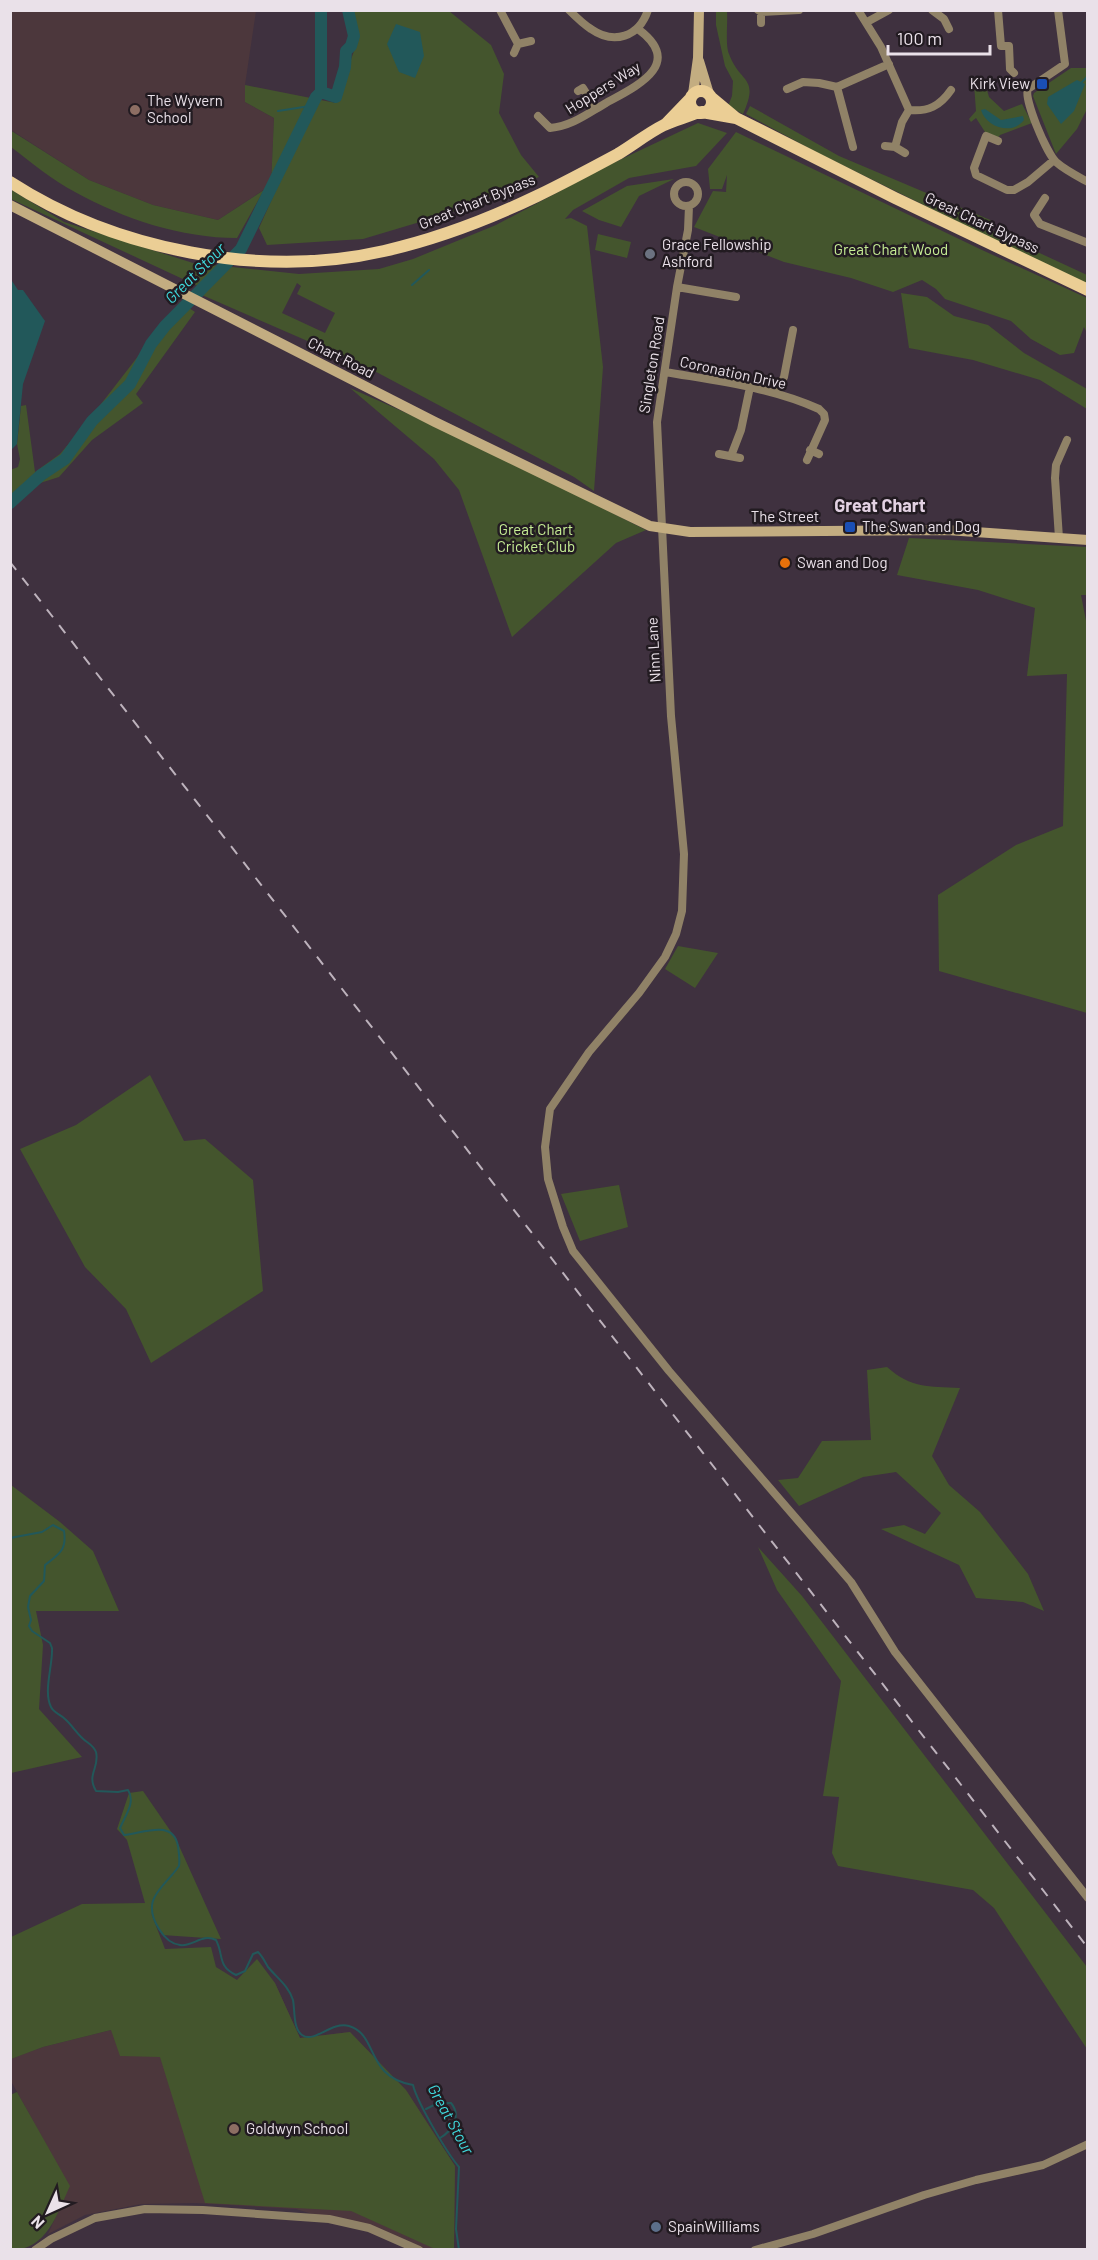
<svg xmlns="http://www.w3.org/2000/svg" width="1098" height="2260" viewBox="0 0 1098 2260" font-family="Barlow,sans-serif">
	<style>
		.education { fill: #4c373c }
		.green { fill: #44552d; fill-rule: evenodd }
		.water { fill: #22585a }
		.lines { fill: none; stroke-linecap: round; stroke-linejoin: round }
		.stream { stroke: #22585a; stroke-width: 2 }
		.river { stroke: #22585a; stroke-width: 12 }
		.street { stroke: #908267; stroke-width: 8 }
		.secondary { stroke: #c3ad81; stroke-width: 10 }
		.primary { stroke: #ebce95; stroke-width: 12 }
		.rail { stroke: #bdb2bc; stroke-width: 2; stroke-dasharray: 10 10; stroke-linecap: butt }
		.transit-dot { fill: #1a4fb4; stroke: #221b21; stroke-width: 2 }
		.education-dot { fill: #8d6e63; stroke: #221b21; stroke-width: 2 }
		.worship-dot { fill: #6b7280; stroke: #221b21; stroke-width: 2 }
		.food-dot { fill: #e8710a; stroke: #221b21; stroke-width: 2 }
		.service-dot { fill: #5c6f8a; stroke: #221b21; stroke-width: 2 }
		.labels { text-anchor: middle; stroke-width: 5; stroke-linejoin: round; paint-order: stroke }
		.poi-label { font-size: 15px; fill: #eae1e9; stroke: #221b21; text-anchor: start }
		.street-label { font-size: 15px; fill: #eae1e9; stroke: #221b21 }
		.park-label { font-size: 15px; fill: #c7ef95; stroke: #221b21 }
		.water-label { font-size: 16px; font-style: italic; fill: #40dade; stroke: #221b21 }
		.quarter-label { font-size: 18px; font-weight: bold; fill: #e3d2e3; stroke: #221b21 }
	</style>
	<rect width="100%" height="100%" fill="#3f313f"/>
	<path class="education" d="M10,11H256L245,85V102L274,118L271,185L218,220L153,205L89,180L11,130Z
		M275,1983L300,2038L350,2032L408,2093L455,2166L454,2249H426L296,2209L195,2203L141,2204L85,2215L48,2234L69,2186L11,2081L10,2059L43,2047L111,2030Z"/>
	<path class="green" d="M353,11H449L491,45L504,74L499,113L521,155L539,177L450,213L363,239L267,245L259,228L276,190L271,185L274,118L245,102V85L336,103L355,48L358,34Z
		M716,11H727C728,22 725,45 729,54C740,84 760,76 743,114L728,106L732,96L733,81L725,66L716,25Z
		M1071,68H1087V109L1077,129L1056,154L1033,96L1034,93Z
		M980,83L981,89L987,90L989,97L1004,111L1022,104L1032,123L1000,135L998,138L985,132L976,118L971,122L969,119L976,111L974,84Z
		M750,106L839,156L995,222L990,230L1087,275V285L818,153L746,114Z
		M698,123L727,133L696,166L629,178L573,210L565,219L571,218L587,226L603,367L594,491L574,477L365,366L202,295L200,287L11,199L10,189L64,222L193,263L299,274L379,269L413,259L496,225L609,165ZM297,283L301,286L297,294L335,313L325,333L282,313Z
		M10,130L89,180L153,205L218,220L264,190L237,238C181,238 124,219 75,192C52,180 31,162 11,147Z
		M736,132L982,250L1087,298V333L1084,327L1074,353L1060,355L1031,339L1011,321L945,299L936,289L922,280L893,292L851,278L784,262L694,227L713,191L726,192L727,175L722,189H710L708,169Z
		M674,179L639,196L621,227L599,220L582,211L627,186Z
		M598,234L631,242L627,258L595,250Z
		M901,293L927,297L954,316L988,325L1024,353L1087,389V409L1040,380L973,360L909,348Z
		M180,302L195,312L136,394L143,403L92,440L59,477L37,484L11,507L10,470L18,467L20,459L17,444L21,406L26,405L35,472L60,454L84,426Z
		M350,388L469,441L646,530L616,543L512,637L459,490L434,459Z
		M909,538L1087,547V595H1081L1088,631L1087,1013L939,971L938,895L1016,845L1063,826L1067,674L1027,676L1035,608L978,590L897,575Z
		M678,946L718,953L695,988L665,969Z
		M150,1075L184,1141L205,1139L253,1180L263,1291L151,1363L126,1309L85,1267L20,1149L76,1125Z
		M619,1185L628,1227L580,1241L561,1194Z
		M887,1367C912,1389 928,1386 960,1388L932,1456L949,1485L980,1512L1028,1574L1044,1611L1023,1602L976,1598L959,1565L881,1529L904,1525L925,1534L941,1513L896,1472L863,1477L799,1506L778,1480L798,1478L822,1441L871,1440L867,1370Z
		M11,1485L60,1522L93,1551L119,1611H36L43,1645L39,1709L82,1757L11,1773Z
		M758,1547L802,1596L1087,1967V2049L994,1908L973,1890L838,1866L832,1853L839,1797L823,1796L841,1681L777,1590Z
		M143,1791L176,1839L221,1939L162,1935L151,1913L165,1949L211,1947L216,1967L237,1980L257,1959L275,1983L300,2038L350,2032L406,2090L455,2166L454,2249H435L351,2211L205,2203L160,2057L120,2056L111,2030L43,2047L11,2059V1937L82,1904L145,1903L127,1840L117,1829L129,1793Z
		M17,2092L70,2186C57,2214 47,2250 11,2250L10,2095Z"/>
	<path class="water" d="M396,24L420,32L424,56L415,78L399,72L387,44Z
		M1077,80L1085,84L1074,111L1061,124L1047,104L1048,97Z
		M985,109L1001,120L1023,116L1024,120C1012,136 986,127 981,110Z
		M10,278L18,290H23L45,321L23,384L17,444L11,450Z"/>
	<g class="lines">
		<path class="stream" d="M1081,83L1088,76
			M278,111L310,106L316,97
			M412,285L429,270
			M10,873V883
			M10,1538L42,1532L53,1525L64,1531C67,1550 59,1554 45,1565L44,1581L30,1596L28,1607L31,1620L29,1626L32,1631L50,1643L52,1648C53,1665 43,1691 51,1707C54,1713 60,1714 65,1719C73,1726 78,1736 87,1742C91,1745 94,1747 96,1752C100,1768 86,1774 96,1791L118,1792L128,1790C136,1802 125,1816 120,1828L124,1835C144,1833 173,1819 178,1846C179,1853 180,1859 179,1866C163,1889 140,1898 159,1929C164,1937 170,1944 180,1945C193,1947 202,1933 216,1940C224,1955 217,1966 236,1975L245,1971L253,1954L258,1952C263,1957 265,1962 268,1967C277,1978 288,1985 293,2000C295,2010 293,2029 302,2035C314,2044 331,2021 349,2026C379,2035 365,2077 413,2085C417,2102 447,2153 459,2167L456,2229L459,2250
			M426,2109L438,2103H451C462,2116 452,2131 440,2138"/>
		<path class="river" d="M321,92V10
			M10,503L41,475L65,459L92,421L130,384L151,344L165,326L241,249L316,97L321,92L336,97L345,67L346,51L351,46L354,36L348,10"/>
		<path class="street" d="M500,10L518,44
			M569,10C576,17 583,24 591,29C614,45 639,37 648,10
			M758,10L761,12L799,10
			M858,10L881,47L909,110L902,122L895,147L885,146
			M932,10L944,19L949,29
			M998,10L1001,46H1009L1010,69L1014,73
			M1058,10L1065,64L1028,89C1023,98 1047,154 1056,162C1065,170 1077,176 1088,182
			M761,12V23
			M867,22L889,10
			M514,53L518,44L531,41
			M837,87L853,147
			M787,89L803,82L819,83L837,87L889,64
			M578,91L583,88L596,109
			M909,110C928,112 940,106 951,90
			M538,116L550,128C572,126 587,114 606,103C637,86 685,64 638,29
			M998,141L986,136L974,168L976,175L1007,190H1014L1028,182L1054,160
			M895,147L905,153
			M674 194a12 12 0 1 1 24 0a12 12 0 1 1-24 0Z
			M1045,198L1034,215L1040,224L1088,243
			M689,206L688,230L677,287L657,422L671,716L684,854L682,911L676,934L665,957L639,993L589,1052L550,1109L545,1147L548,1179L563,1227L573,1251L669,1371L851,1582L895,1652L1088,1898
			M677,287L736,297
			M665,372C717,381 770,387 819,409L824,414L825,420L807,460
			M776,393L784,377L793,330
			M810,450L819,454
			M719,454L740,458
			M731,456L741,430L750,387
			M1059,538L1055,478L1056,465L1067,440
			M35,2250L51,2239L95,2218L145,2209L203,2210L329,2219L369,2228L419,2250
			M755,2250L813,2234L924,2195L976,2180L1043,2165L1088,2144"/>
		<path class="secondary" d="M699,61L709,94
			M693,94L698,58L699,10
			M10,205L435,422L650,526L690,532L947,530L1088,540"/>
		<path class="primary" d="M690 102a11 11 0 1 1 22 0a11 11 0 1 1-22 0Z
			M712,98L736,118L895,198L1088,290
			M702,112L736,118
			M666,124L691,98
			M10,182C115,250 262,279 384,251C437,239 489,219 537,196C564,183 592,168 618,154C633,145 648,133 664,125C675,120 687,117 698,112"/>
		<path class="rail" d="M10,562L1088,1948"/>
	</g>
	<g class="transit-dot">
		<rect x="1036" y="78" width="12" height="12" rx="3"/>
		<rect x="844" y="521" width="12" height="12" rx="3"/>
	</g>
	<g class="education-dot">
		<circle cx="135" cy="110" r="6"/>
		<circle cx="234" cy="2129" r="6"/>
	</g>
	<circle class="worship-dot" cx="650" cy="254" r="6"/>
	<circle class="food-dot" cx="785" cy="563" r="6"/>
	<circle class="service-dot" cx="656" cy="2227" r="6"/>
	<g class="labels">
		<g class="poi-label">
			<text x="1030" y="89" text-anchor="end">Kirk View</text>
			<text x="147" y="106">The Wyvern<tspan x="147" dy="17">School</tspan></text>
			<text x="662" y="250">Grace Fellowship<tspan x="662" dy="17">Ashford</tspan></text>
			<text x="862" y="532">The Swan and Dog</text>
			<text x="797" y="568">Swan and Dog</text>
			<text x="246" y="2134">Goldwyn School</text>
			<text x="668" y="2232">SpainWilliams</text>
		</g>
		<g class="street-label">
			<text transform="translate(603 88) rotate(-32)" y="5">Hoppers Way</text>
			<text transform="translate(477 202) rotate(-22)" y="5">Great Chart Bypass</text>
			<text transform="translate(982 223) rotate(25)" y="5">Great Chart Bypass</text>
			<text transform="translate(341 358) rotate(27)" y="5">Chart Road</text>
			<text transform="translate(652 365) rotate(-81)" y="5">Singleton Road</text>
			<text transform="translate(733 373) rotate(12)" y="5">Coronation Drive</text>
			<text x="785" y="522">The Street</text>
			<text transform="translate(654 650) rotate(-93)" y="5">Ninn Lane</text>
		</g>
		<g class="park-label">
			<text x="891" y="255">Great Chart Wood</text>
			<text x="536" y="535">Great Chart<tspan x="536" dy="17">Cricket Club</tspan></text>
		</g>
		<g class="water-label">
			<text transform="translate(195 273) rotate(-45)" y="6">Great Stour</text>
			<text transform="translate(451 2119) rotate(61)" y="6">Great Stour</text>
		</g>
		<g class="quarter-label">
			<text x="880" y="512">Great Chart</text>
		</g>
	</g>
	<rect width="1098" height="2260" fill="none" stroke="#eae1e9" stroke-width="24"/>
	<g transform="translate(48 2212) rotate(225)" stroke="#221b21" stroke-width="4.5" paint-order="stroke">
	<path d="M0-4.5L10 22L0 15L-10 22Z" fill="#eae1e9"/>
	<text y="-9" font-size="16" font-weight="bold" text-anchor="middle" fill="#eae1e9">N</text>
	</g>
	<path d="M888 45v9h102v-9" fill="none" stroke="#eae1e9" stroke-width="3"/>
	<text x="897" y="45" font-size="18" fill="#eae1e9" stroke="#221b21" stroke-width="4.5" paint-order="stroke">100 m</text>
</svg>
